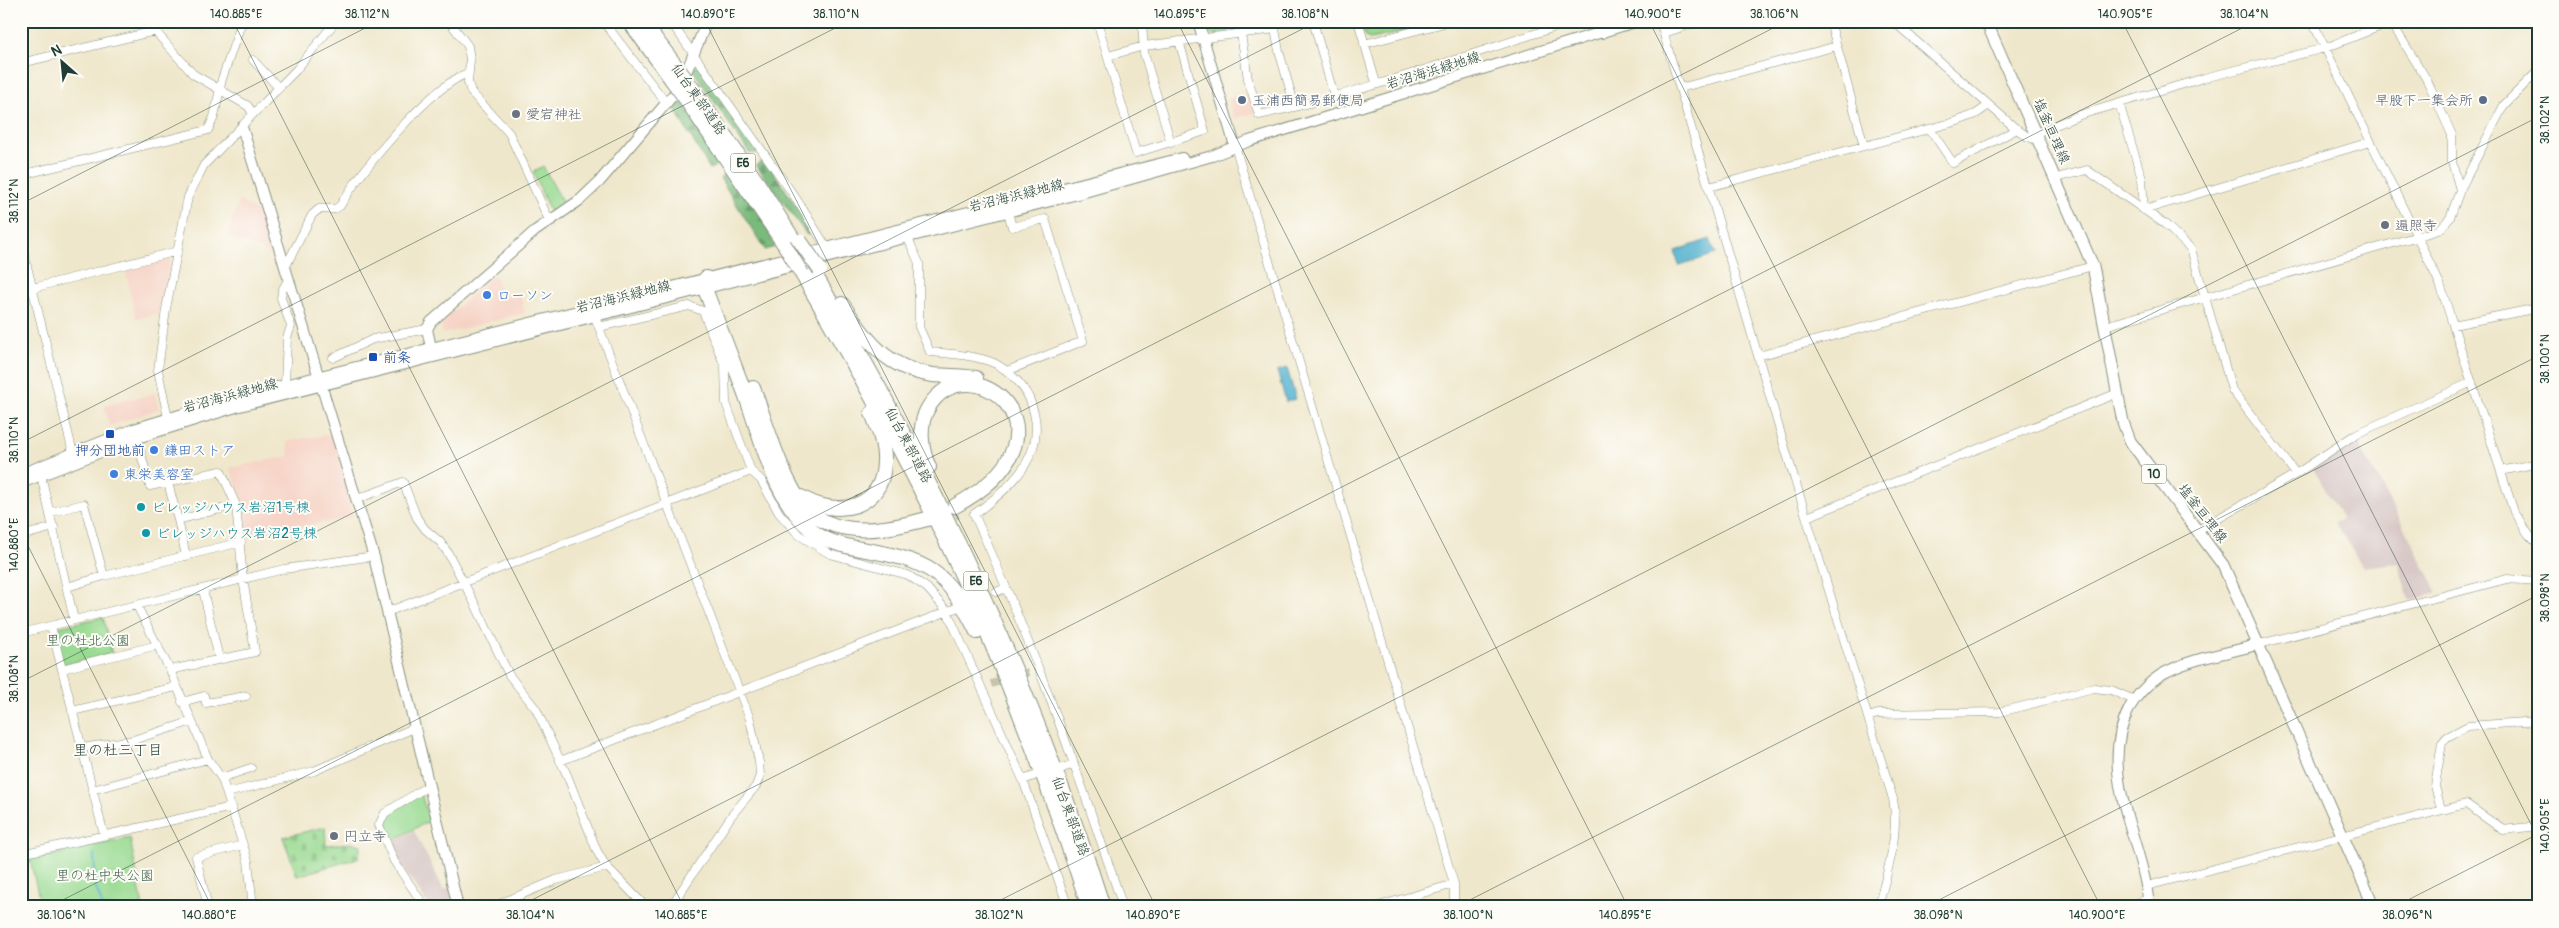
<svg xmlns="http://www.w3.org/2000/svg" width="2559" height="928" viewBox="0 0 2559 928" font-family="Pangolin,'Klee One',sans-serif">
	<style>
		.built { fill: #f6d2c4 }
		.industrial { fill: #d1bfbe }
		.green { fill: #99da91; stroke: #5c8c62 }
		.forest { fill: url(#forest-firs); stroke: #4c7c58 }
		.cemetery { fill: url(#cemetery-stones); stroke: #5c8c62 }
		.water { fill: #4fb0ce; stroke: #377681 }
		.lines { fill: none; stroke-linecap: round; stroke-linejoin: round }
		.stream { stroke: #4fb0ce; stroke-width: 2 }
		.street-tunnel { stroke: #c5c5ad; stroke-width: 8; stroke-dasharray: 8 4; stroke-linecap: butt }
		.highway-tunnel { stroke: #c5c5ad; stroke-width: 14; stroke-dasharray: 14 7; stroke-linecap: butt }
		.street-casing { stroke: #879280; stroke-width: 9 }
		.secondary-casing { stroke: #879280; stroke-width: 12 }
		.primary-casing { stroke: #879280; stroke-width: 13 }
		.highway-casing { stroke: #879280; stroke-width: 16 }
		.street { stroke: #fff; stroke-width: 8 }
		.secondary { stroke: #fff; stroke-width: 10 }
		.primary { stroke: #fff; stroke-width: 11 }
		.highway { stroke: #fff; stroke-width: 14 }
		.highway-bridge-casing { stroke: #879280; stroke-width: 16; stroke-linecap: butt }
		.highway-bridge { stroke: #fff; stroke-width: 14 }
		.ticks { fill: none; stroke: #1f3d34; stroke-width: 1; stroke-opacity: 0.45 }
		.service-dot { fill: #5c6f8a; stroke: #fdfcf7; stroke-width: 2 }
		.worship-dot { fill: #6b7280; stroke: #fdfcf7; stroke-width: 2 }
		.shop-dot { fill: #3f7fe0; stroke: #fdfcf7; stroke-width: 2 }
		.transit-dot { fill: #1a4fb4; stroke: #fdfcf7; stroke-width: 2 }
		.culture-dot { fill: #0f9aa8; stroke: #fdfcf7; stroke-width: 2 }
		.labels { text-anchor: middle; stroke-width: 4; stroke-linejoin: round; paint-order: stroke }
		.shield { fill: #fdfcf7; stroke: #62766e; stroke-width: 1 }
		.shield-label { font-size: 12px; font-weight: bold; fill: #1f3d34 }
		.street-label { font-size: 14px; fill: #1f3d34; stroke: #fdfcf7 }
		.service-label { font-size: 14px; fill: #4e5e75; stroke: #fdfcf7; text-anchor: start }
		.worship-label { font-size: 14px; fill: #5b616d; stroke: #fdfcf7; text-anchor: start }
		.shop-label { font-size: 14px; fill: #366cbe; stroke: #fdfcf7; text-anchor: start }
		.transit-label { font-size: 14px; fill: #164399; stroke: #fdfcf7; text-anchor: start }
		.culture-label { font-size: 14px; fill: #0d838f; stroke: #fdfcf7; text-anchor: start }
		.park-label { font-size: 14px; fill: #3e644b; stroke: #fdfcf7 }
		.neighbourhood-label { font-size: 15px; fill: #1f3d34; stroke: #fdfcf7 }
		.neatline { fill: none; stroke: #1f3d34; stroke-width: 2 }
		.ticks-label { font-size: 12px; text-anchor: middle; fill: #1f3d34 }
	</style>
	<defs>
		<pattern id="forest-firs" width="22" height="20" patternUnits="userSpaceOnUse" patternTransform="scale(1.25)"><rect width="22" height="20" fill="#7aba7b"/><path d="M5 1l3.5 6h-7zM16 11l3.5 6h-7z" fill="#639866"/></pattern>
		<pattern id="cemetery-stones" width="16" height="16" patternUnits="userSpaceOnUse" patternTransform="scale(1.25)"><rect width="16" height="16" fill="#99da91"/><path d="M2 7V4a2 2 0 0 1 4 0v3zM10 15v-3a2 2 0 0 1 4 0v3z" fill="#83bc7e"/></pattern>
	</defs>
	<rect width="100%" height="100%" fill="#fdfcf7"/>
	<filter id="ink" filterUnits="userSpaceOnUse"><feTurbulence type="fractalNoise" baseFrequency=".02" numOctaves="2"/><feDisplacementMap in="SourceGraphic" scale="10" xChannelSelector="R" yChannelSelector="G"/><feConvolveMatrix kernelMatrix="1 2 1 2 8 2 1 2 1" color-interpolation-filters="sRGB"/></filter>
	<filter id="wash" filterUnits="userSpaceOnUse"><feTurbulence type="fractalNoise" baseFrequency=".0096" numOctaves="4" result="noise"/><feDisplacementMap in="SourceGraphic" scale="20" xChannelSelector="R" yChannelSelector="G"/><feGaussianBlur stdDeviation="1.12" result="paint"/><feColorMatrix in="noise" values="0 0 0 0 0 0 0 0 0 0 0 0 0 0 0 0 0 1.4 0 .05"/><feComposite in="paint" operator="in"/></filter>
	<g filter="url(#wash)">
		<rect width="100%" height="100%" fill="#efe7cb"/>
		<path class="built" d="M1250,93L1255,113L1234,119L1228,99Z
			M239,201L262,214L276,256L227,236Z
			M172,257L158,313L136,319L125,269Z
			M495,275L501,295L519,291L525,313L442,334L441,321Z
			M155,393L159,409L109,426L104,406Z
			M334,434L353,518L248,534L246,509L230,468L289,456L287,441Z"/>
		<path class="industrial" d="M2357,440L2421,559L2438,593L2409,600L2398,563L2363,567L2335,523L2342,519L2313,468Z
			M414,831L444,890L450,888L454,907H430L395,857L391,842Z"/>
		<path class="green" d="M1204,21H1272V24L1269,28L1212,35L1208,31Z
			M1361,21H1415L1416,25L1413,30L1370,39L1365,37Z
			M543,166L563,203L550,212L533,172Z
			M103,617L112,654L63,665L54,628Z
			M421,793L429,821L390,842L381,823L386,816Z
			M130,838L143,907H41L30,859Z"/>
		<path class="forest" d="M699,65L759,149L757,153H749L692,69Z
			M682,102L722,162L710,169L676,112V107Z
			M763,161H766L814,232L807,235L756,165Z
			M731,171L765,223L775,247L765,250L720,178Z"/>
		<path class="cemetery" d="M325,827L326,845L353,843L361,845L358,858L297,876L283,837Z"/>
		<path class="water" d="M1710,239L1716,254L1679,266L1675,251Z
			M1287,368L1296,399L1286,402L1277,371Z"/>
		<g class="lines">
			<path class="stream" d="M94,854L96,888L103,907"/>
		</g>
	</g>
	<g filter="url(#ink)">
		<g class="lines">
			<path class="street-tunnel" d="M991,684L1028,672"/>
			<path class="highway-tunnel" d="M935,522L957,512"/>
			<g class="street-casing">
				<path id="street" d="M449,21L468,46L470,60L468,82L471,92L509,133L549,220
					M603,21L667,104
					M670,21L795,197L827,248
					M1097,21L1136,153L1205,131L1179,41
					M1142,21L1144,53L1171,143
					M1313,21L1334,96
					M1358,21L1376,83
					M1660,21L1782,438L1893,799C1900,833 1887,874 1878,907
					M1830,21L1864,146
					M1893,21L2014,127L2028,137L2040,141
					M2312,21L2440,284L2453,325L2538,308
					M2391,22L2427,80L2452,135V162L2460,190
					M1275,29L1279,51L1295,107
					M1664,33L1702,21
					M1241,34L1248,79L1259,115C1363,93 1464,56 1565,24L1564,21
					M1364,44L1452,21
					M1108,56L1144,46L1275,29L1274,21
					M253,60L279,88
					M21,63L155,31L193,74L248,106L253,114
					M1680,88L1837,46
					M2119,103L2142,179L2144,210L2370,142
					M1930,129L1953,163L2017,129
					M2036,133L2080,115L2204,78L2325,48L2394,21
					M1235,146L1454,884V907
					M21,175L208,130L214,117L222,79L242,21
					M2056,178L2087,170L2166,225L2191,249L2232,390L2296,474
					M1709,187L1955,122L1976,114L1989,105
					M906,234L919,263V327L930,352C951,354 974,355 994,363C1008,370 1022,383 1029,398C1052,450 1014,486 974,514C1032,641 1079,775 1123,907
					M21,242L73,453
					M286,266L312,215L319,209H335L340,206C360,171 431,86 468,73
					M21,291L178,251
					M593,312L750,719L759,762L760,775L756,786L732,815L675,900L666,907
					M2453,325L2514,512L2529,535L2538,544
					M2105,326L2439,230L2450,218L2460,190L2504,105L2538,71
					M599,327L689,306L703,311L725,367L726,403L751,471L761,480L779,513L799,535L830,554L908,575L927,588L947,611L1023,780L1068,907
					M1758,356L2093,266
					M333,358L373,339L427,329
					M1007,371L1083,341L1045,219L1012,227L1008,212
					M285,384L287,338L291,326L281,298L282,291L289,278
					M168,418L158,370L166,309L188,197L204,165L296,70L336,21
					M135,433L150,486L221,471L236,505L243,579L255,652L170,670
					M2501,471L2538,463
					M41,475L74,620
					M168,483L178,520L236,505
					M357,499L403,482L417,518L425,529L440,542L448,553L476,606L509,675L536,709L567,775L597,851L605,865L646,907
					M51,512L84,504L104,576L241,542
					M1807,517L2118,393
					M178,520L186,556
					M2198,530L2296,474L2356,434L2472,382
					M21,536L54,527
					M67,587L104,576
					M203,590L219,659
					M996,592L1006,588
					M137,606L170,670L208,759L222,779L248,861L253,907
					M387,612L751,471
					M51,626L104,835
					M21,633L284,569L374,556
					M2260,644L2507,579L2538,581
					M62,669L158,645
					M182,702L204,696L206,703L246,696
					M72,711L176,687
					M1868,717L1878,714L2000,712L2094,688L2111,690L2134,700
					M82,748L133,740L190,722
					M560,761L956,608
					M1063,768L1073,764
					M221,778L251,768
					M1023,780L1034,776
					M92,790L208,759
					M227,793L314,771L414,728
					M2441,809L2435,786L2442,743L2447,737L2468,726L2538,721
					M21,854L232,807
					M2147,886L2466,804L2503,830L2538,826
					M208,907L196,857L243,845
					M425,907L394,861L379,825L385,813L428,786
					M492,907L556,880L607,867
					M1375,907L1454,884
					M2122,907L2149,899"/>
			</g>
			<g class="secondary-casing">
				<path id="secondary" d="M1198,21L1235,146
					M1599,21L1602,33
					M242,127L374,557L458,907
					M432,352L427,329L431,322L535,231L580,200L600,181L674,94L687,70L707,21
					M21,474L134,429L238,397L1182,158
					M21,483L137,438L236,407L1074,195L1212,156L1249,141L1638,21
					M2149,907C2144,840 2095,773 2130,707C2138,693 2153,678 2168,671C2196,657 2229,653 2260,644"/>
			</g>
			<g class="primary-casing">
				<path id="primary" d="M1986,21L2093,266L2123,422L2130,441L2223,565L2374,907"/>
			</g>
			<g class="highway-casing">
				<path id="highway" d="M629,21L672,80
					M642,21L679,70
					M690,85L759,185L795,242
					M683,95L784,244
					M813,271C932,472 1032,684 1103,907
					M802,274C864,381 924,489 974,602C1017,702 1055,804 1089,907
					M706,278L705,289L710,302C722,334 735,366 747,399C762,441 774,497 809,528C822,541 843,546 861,549C928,561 946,569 977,632
					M842,304C866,340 887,369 933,375C947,376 962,376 976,378
					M753,388C765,419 785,492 810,512C842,539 890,529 927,519
					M929,467C921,450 918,425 928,408C969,339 1088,434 955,506
					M801,497C836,518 883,510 884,462C885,445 878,428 872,413"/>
			</g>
			<use href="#street" class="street"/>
			<use href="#secondary" class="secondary"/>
			<use href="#primary" class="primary"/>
			<use href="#highway" class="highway"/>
			<g class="highway-bridge-casing">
				<path id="highway-bridge" d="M679,70L690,85
					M672,80L683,95
					M800,241L820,270
					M784,244L802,274"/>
			</g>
			<use href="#highway-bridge" class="highway-bridge"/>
		</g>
	</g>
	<path class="ticks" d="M233,21L684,907M705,21L1156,907M1177,21L1628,907M1649,21L2101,907M2122,21L2538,838M21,204L379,21M21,443L849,21M21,532L212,907M21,682L1318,21M49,907L1787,21M518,907L2256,21M987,907L2538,117M1456,907L2538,356M1925,907L2538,595M2394,907L2538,834"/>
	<g class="service-dot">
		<circle cx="1242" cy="100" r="5"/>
		<circle cx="2483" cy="100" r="5"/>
	</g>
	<g class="worship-dot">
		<circle cx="516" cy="114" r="5"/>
		<circle cx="2385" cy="225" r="5"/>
		<circle cx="334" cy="836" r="5"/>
	</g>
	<g class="shop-dot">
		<circle cx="487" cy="295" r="5"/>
		<circle cx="154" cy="450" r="5"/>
		<circle cx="114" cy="474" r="5"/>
	</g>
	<g class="transit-dot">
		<rect x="368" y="352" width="10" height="10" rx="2.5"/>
		<rect x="105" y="429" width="10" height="10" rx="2.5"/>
	</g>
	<g class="culture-dot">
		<circle cx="141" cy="507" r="5"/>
		<circle cx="146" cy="533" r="5"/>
	</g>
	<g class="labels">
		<g class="shield">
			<rect x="730.5" y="153.5" width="25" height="19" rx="4"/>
			<rect x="2141.5" y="464.5" width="25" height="19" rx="4"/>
			<rect x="963.5" y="571.5" width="25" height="19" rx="4"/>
		</g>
		<g class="shield-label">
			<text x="743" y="167">E6</text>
			<text x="2154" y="478">10</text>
			<text x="976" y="585">E6</text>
		</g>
		<g class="street-label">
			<text transform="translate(1433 70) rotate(-17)" y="5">岩沼海浜緑地線</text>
			<text transform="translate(699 99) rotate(55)" y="5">仙台東部道路</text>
			<text transform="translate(2052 131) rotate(66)" y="5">塩釜亘理線</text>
			<text transform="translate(1016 195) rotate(-14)" y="5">岩沼海浜緑地線</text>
			<text transform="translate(623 296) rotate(-14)" y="5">岩沼海浜緑地線</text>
			<text transform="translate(230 395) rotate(-15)" y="5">岩沼海浜緑地線</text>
			<text transform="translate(909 445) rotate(62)" y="5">仙台東部道路</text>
			<text transform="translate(2203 513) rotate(52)" y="5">塩釜亘理線</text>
			<text transform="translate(1071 816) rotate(70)" y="5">仙台東部道路</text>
		</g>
		<g class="service-label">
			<text x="1252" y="105">玉浦西簡易郵便局</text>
			<text x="2473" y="105" text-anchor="end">早股下一集会所</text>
		</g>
		<g class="worship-label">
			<text x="526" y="119">愛宕神社</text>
			<text x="2395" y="230">遍照寺</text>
			<text x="344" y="841">円立寺</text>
		</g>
		<g class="shop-label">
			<text x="497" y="300">ローソン</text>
			<text x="164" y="455">鎌田ストア</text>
			<text x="124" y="479">東栄美容室</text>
		</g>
		<g class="transit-label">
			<text x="383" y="362">前条</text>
			<text x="110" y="455" text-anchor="middle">押分団地前</text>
		</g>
		<g class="culture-label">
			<text x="151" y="512">ビレッジハウス岩沼1号棟</text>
			<text x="156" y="538">ビレッジハウス岩沼2号棟</text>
		</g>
		<g class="park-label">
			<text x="88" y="645">里の杜北公園</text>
			<text x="105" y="880">里の杜中央公園</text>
		</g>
		<g class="neighbourhood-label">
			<text x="118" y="755">里の杜三丁目</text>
		</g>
	</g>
	<rect width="2559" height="928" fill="none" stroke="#fdfcf7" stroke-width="55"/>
	<g transform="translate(62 62) rotate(333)" stroke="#fdfcf7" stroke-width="4" paint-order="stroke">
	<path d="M0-4L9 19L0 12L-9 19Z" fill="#1f3d34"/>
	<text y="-8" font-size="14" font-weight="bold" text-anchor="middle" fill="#1f3d34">N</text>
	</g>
	<rect x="28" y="28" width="2504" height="872" class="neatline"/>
	<g class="ticks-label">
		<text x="236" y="18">140.885°E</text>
		<text x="367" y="18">38.112°N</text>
		<text x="708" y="18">140.890°E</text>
		<text x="836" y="18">38.110°N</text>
		<text x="1180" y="18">140.895°E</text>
		<text x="1305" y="18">38.108°N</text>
		<text x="1653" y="18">140.900°E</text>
		<text x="1774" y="18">38.106°N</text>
		<text x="2125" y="18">140.905°E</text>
		<text x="2244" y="18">38.104°N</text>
		<text transform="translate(2545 120) rotate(-90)" y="4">38.102°N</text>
		<text transform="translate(14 201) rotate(-90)" y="4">38.112°N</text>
		<text transform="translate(2545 359) rotate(-90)" y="4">38.100°N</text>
		<text transform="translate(14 440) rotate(-90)" y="4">38.110°N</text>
		<text transform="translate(14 545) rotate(-90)" y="4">140.880°E</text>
		<text transform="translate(2545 598) rotate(-90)" y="4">38.098°N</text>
		<text transform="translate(14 679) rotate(-90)" y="4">38.108°N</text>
		<text transform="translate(2545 826) rotate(-90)" y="4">140.905°E</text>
		<text x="61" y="919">38.106°N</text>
		<text x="209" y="919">140.880°E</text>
		<text x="530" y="919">38.104°N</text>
		<text x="681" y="919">140.885°E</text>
		<text x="999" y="919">38.102°N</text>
		<text x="1153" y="919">140.890°E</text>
		<text x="1468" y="919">38.100°N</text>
		<text x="1625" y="919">140.895°E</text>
		<text x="1938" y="919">38.098°N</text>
		<text x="2097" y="919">140.900°E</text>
		<text x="2407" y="919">38.096°N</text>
	</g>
</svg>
